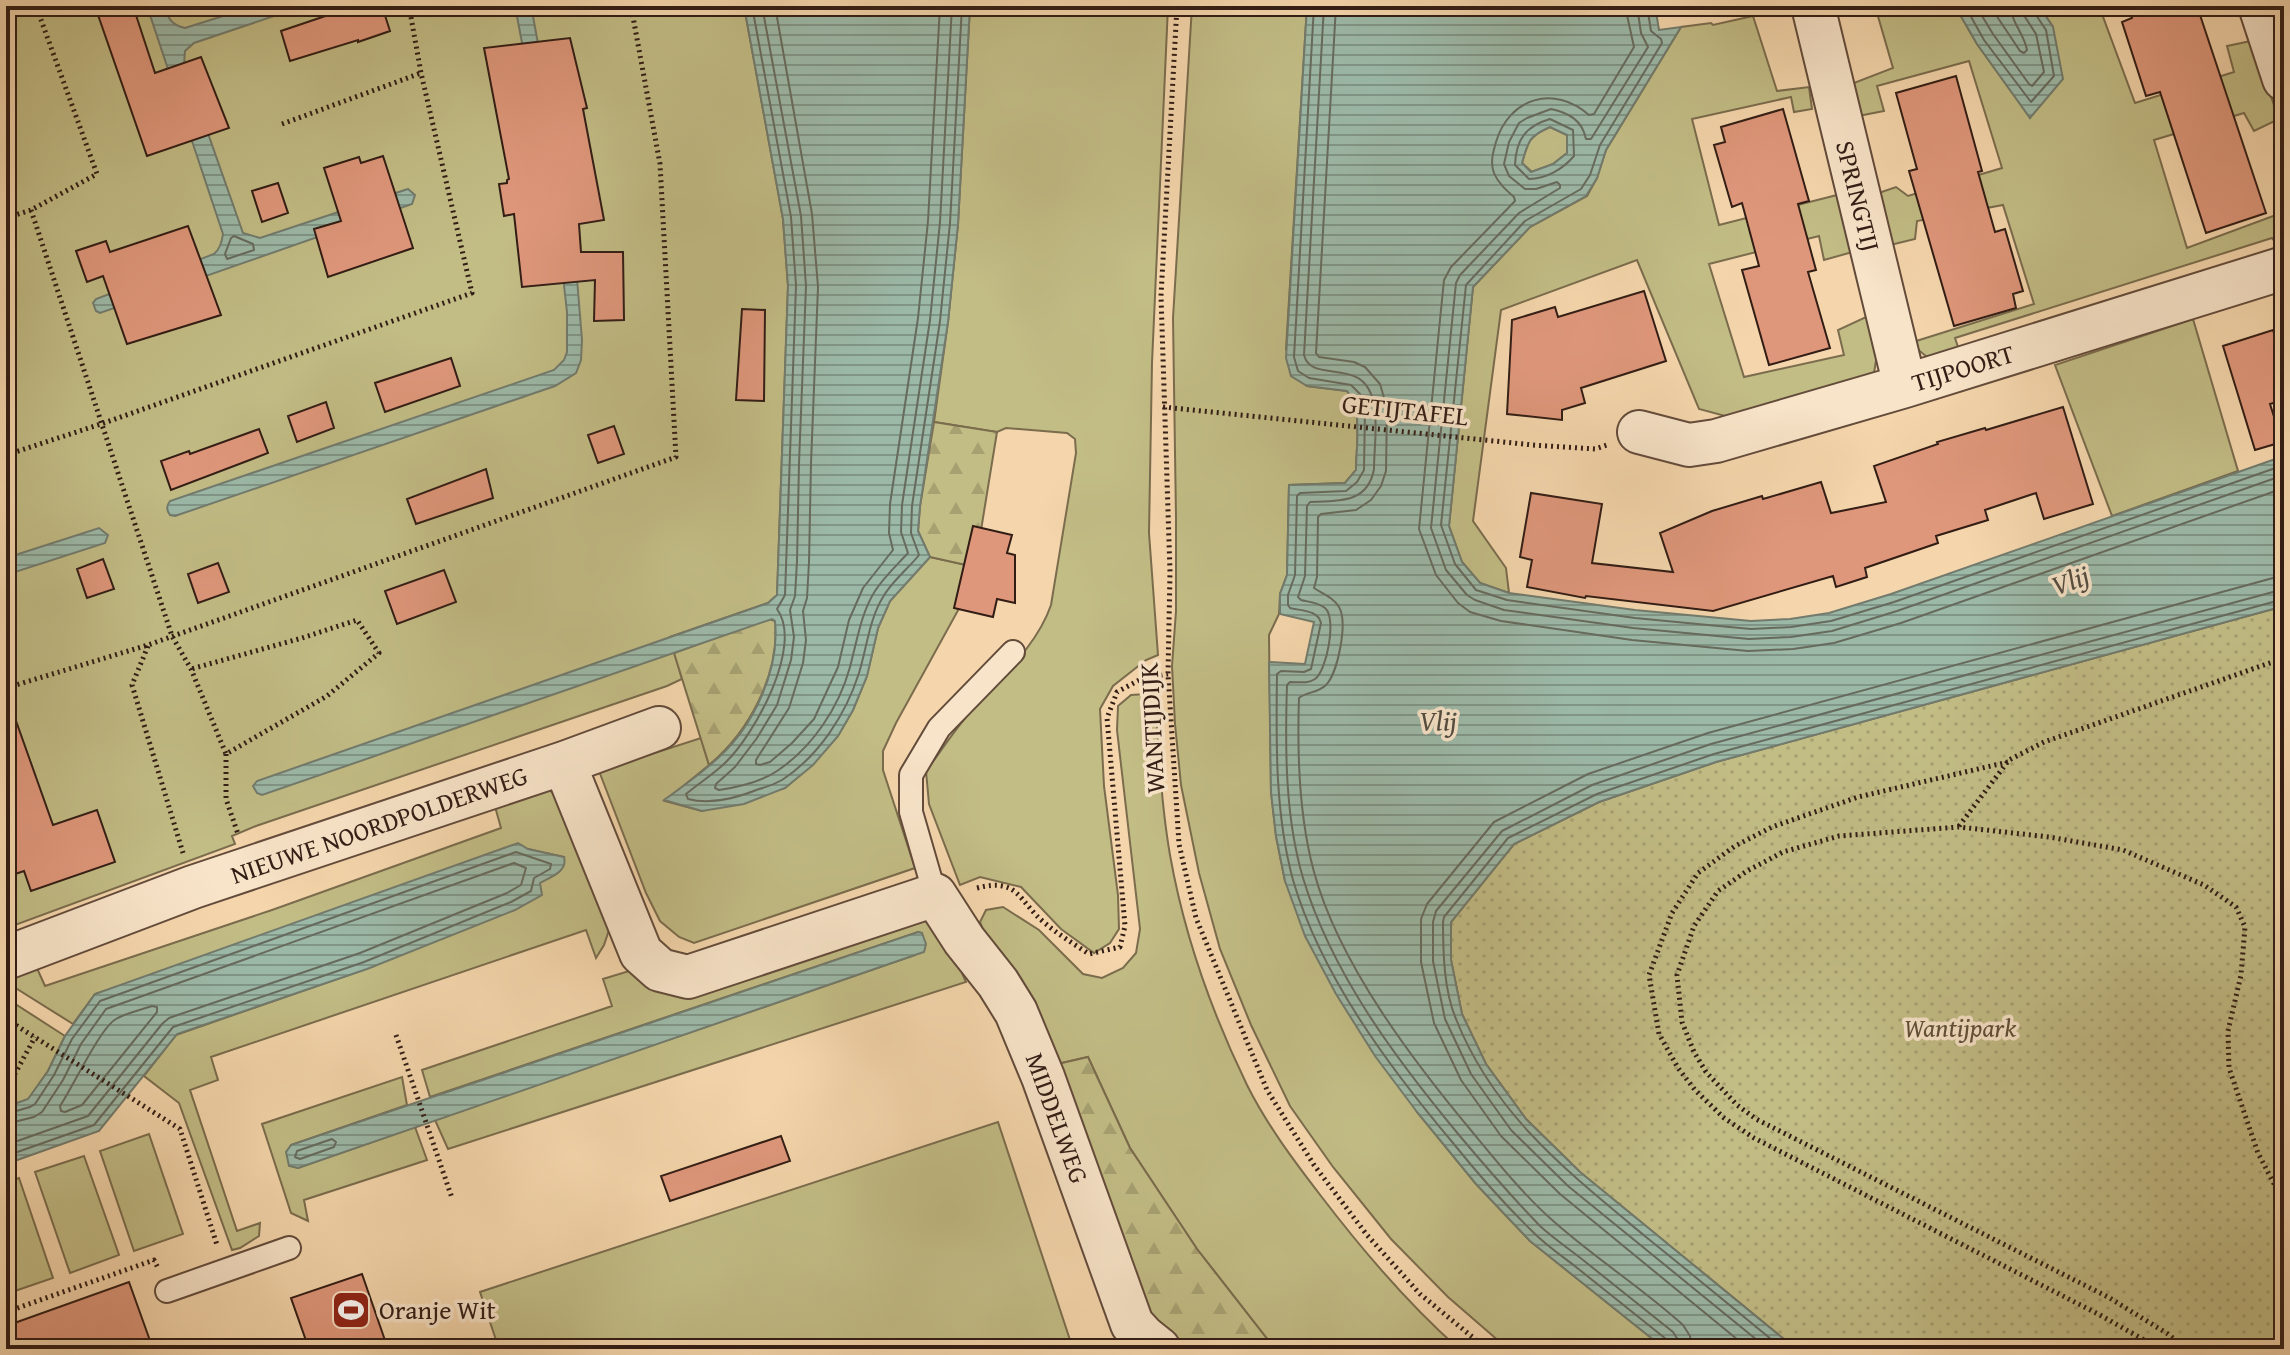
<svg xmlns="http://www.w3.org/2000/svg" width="2290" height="1355" viewBox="0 0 2290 1355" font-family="'Gentium Book Plus',serif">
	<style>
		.green { fill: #c2bc85; stroke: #7a6c4d; stroke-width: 2 }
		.forest { fill: url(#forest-firs); stroke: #7a6c4d; stroke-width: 2 }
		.park { fill: url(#park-dots); stroke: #7a6c4d; stroke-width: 2 }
		.water { fill: url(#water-rules); stroke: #727b6d; stroke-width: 2; fill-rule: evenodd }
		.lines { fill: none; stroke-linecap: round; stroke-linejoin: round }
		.shore { stroke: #676b5e; stroke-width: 2 }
		.building { fill: #df977b; stroke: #321d15; stroke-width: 2 }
		.service-casing { stroke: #634b3b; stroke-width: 26 }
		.minor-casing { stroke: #634b3b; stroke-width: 46 }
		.path { stroke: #321d15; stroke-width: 5; stroke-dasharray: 2 4; stroke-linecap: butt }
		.service { stroke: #f8e4c9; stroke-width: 22 }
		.minor { stroke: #f8e4c9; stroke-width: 42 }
		.labels { text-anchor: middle; stroke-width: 7; stroke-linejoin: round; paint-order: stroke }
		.street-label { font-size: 26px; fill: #321d15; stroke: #f8e4c9 }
		.park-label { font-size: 26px; font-style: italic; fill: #5d4d37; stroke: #f8e4c9 }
		.poi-label { font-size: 26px; fill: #321d15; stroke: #f8e4c9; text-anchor: start }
		.water-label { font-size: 28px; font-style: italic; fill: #524c41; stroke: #f8e4c9 }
	</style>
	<defs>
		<pattern id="forest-firs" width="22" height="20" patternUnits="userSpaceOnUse" patternTransform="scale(2)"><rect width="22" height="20" fill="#c2bc85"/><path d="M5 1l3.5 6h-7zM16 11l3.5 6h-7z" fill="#a7a172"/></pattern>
		<pattern id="park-dots" width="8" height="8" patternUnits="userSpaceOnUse" patternTransform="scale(2)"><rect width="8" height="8" fill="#c2bc85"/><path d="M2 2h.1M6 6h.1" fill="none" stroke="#a7a172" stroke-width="1.8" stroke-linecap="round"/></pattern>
		<pattern id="water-rules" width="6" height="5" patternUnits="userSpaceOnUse" patternTransform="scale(2)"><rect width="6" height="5" fill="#9cb9a8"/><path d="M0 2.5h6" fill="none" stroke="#809688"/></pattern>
	</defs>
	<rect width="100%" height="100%" fill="#f5d6ac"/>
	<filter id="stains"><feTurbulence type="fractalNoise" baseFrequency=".0025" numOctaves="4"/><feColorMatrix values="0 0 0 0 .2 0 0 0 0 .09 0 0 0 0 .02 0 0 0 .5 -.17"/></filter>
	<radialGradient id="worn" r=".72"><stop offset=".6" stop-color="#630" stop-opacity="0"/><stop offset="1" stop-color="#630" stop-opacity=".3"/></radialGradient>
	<path class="green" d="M6,6H744L783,219L788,286L777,595L768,603L670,637L682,679L667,686L256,826L232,836L235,844L12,926L14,931H6Z
		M970,6H1168L1152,363L1149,533L1158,655L1146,660L1113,686L1100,709L1104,786L1118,895L1119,929L1110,943L1094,953L1061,929L1021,887L980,877L960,885L929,804L926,771C941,751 955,729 972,710C1000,678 1037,646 1051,605L1076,453L1075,439L1067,433L1006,428L997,432L934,422L948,322L958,224Z
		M1192,6H1307L1286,349L1307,386L1347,391C1363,409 1356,447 1356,470L1345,483L1289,485L1287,575L1280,594L1279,614L1269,635L1271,792L1276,836L1285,881L1417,1112L1476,1184L1530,1241L1665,1349H1508L1448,1297L1391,1239L1333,1167L1290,1106L1251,1025L1220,949L1199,873L1181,785L1175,724L1172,666L1176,611V518L1173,318Z
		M1875,6H1955L1977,44L2030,117L2053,27L2039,6H2099L2135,103L2234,72L2227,46L2251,41L2279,119L2254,131L2244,113L2154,140L2187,248L2284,212V248L2281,249L2272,238L1955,338L1959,350L1927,357L1910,343L2034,304L2003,205L1917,221L1915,239L1886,246L1870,196L1896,187L1908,196L2002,168L1969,61L1877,86L1884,111L1853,117L1846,86L1893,68Z
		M1753,16L1777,91L1809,87L1812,109L1794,112L1791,97L1692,119L1719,225L1837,195L1856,251L1824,260L1819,236L1709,264L1744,377L1844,355L1838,330L1866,317L1879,342L1874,373L1740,420L1699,409L1637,260L1501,310L1473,521L1506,568L1509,593L1480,583L1462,562L1449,526L1473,287L1530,227L1587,196L1597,178L1606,150L1681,27L1711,23L1713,25Z
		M1550,127L1567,135V153L1553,164L1532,172L1522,163C1528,141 1529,136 1550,127Z
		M2193,319L2238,471L2112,516L2055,365Z
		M930,557L975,567L972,585L896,723L883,751V770L915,868L694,943L679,937L660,921L646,893L599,771L701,738L709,765L665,801L702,811L785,788L813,764L838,736L853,710L867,676L878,628L890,601Z
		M1146,694L1156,698C1158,750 1161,803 1170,855C1184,934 1212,1013 1247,1085C1267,1125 1294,1161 1321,1196C1363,1251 1407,1303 1459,1349H1275L1197,1249L1130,1148L1088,1057L1049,1066L991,950L980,922L986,910L1003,907L1039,930L1083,974L1102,978L1123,968L1136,953L1140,929L1117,730L1118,706L1131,695Z
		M538,789C554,790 561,795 570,808L609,930L604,945L596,958L586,930L211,1057L218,1080L190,1090L237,1231L260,1223L259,1236L240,1248L232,1250L179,1103L144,1076L176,1035L374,966L556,874L564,857L528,849L95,994L73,1024L6,982V975L36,966L45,986L272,910L501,828L494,803Z
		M915,915L941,925L966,982L448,1149L435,1120L915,955L922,933L918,932L430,1097L422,1070L612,1006L603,979L629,971L651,987Z
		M6,998L65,1036L48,1071L28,1100L6,1107Z
		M402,1077L407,1105L291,1145L289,1165L298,1168L415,1127L427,1160L304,1200L308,1221L291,1213L262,1124Z
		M998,1122L1073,1349H499L480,1292Z
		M149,1134L183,1234L134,1251L100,1151Z
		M84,1156L119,1255L70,1273L35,1172Z
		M19,1178L53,1278L6,1294V1182Z"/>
	<path class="forest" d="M934,422L997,432L975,567L930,557L918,531L920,506Z
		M769,619L775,621C780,674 749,732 709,765L674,653Z
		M1088,1057L1130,1148L1197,1249L1275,1349H1181L1162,1331L1140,1297L1049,1066Z"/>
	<path class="park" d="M2284,606V1349H1796L1580,1172L1526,1119L1486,1064L1462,1014L1451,960V922L1514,844L1599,802L1716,762Z"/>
	<path class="water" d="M147,6H164C168,18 171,25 185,28L255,6H304L194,43L185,51L184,65L243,233L260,238L408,189L415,195L412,204L100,313L96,311L93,303L96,299L214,254C220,249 222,242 223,234Z
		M515,6H531L573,230L582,340L581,360L576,373L555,386L175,516L170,515C166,510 166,506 170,501L554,370L564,360L567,352V312L558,232Z
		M744,6H970L958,224L948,322L920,506L918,531L930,557L890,601L878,628L867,676L853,710L838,736L813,765L785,788L744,804L702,811L664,800C682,787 702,773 719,757C754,725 780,669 775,621L772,619L262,795L257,793L253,786L257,781L768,603L777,595L788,286L783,219Z
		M1307,6H1655L1659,30L1681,27L1606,150L1597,178L1586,196L1530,227L1473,287L1449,526L1462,562L1480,583L1509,593L1635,610L1751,621L1790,619L1829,613L1891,594L2284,456V606L1716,762L1599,802L1514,844L1451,922V960L1462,1014L1486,1064L1526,1119L1580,1172L1796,1349H1665L1530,1241L1476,1184L1417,1112L1375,1056L1336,994L1305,936L1285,881L1276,836L1271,792L1269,662L1305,664L1314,622L1280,614V594L1287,575L1289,485L1345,483L1356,470C1356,447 1363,409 1347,391L1307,386L1291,376L1286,358ZM1550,127L1567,135V153L1553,164L1531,172L1522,163C1528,141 1529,136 1550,127Z
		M1955,6H2039L2053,27L2063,79L2030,118L1977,44Z
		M99,528L108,535L105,543L6,575V558Z
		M518,843L528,849L564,857C568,872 550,877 540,883L542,895L515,910L367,969L177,1034L99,1131L6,1164V1107L28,1099L48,1071L65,1036L95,994Z
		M918,932L922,933L926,944L924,952L915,955L298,1168L289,1166L286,1152L291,1145Z"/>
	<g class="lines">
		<path class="shore" d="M752,6L791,217L796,285L785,595L777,609C804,646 754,735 726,762C714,774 699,783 686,794L688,799C711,805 737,798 759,789C767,787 775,784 782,780C819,756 846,714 859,673C867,647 869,620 883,597C892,581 908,569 919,555L911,533L912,506L940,321L950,223L962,6
			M762,6L801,216L806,286L799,463L797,561L795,596L790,610L794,637L791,660L777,705L757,738L735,767L716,784L715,788L719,790C738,787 761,782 777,771C813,747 839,707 850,667C857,641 861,613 875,591C884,577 897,565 908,553L901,532L902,505L930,320L940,222L952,6
			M775,6L812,214L818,287L811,463L809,562L807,598L803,611L806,640L803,663L789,708L756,760V764L760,765L770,762L792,743L814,719L838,667L849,620L863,588L893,550L889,533L890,504L918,318L928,221L940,6
			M1314,6L1294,357L1298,371L1309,378L1351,385L1360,394L1365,409L1364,470L1357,482L1346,491L1300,493L1297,496L1295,575L1288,595V605L1290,608C1302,611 1318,610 1321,623L1311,669L1304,672L1281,671L1277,674C1276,742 1275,814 1293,880C1321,976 1389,1067 1453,1143C1478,1174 1505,1205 1534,1233C1547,1246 1562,1256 1576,1267C1606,1291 1636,1315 1666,1339L1669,1349
			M1324,6L1304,355C1312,386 1365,353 1374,405C1378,425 1374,449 1374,469C1368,504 1337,501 1310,502L1307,506L1305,576L1298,597L1301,600C1308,602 1318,602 1325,608C1337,618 1327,670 1315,679C1308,684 1299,682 1290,682L1287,685C1285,748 1285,817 1303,878C1332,974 1396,1059 1459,1135C1485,1166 1512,1197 1540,1226C1553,1238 1569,1249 1583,1260C1613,1284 1643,1308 1673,1332L1678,1340L1679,1349
			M1336,6L1316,353L1319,357L1354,362L1365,367L1380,384L1387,408L1386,471L1381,486L1371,500L1356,510L1321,514L1318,517L1317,577L1314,588C1323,594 1333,597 1339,607C1348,622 1338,673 1326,685C1318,693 1306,692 1299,698C1297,755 1299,817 1314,872C1339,964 1413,1061 1474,1134C1498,1163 1523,1194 1551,1219C1593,1257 1641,1287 1683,1325L1690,1336L1692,1349
			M1625,6L1634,47L1594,114L1589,115C1554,84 1509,98 1496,142C1493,152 1490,163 1494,173C1498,183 1506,190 1514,197L1515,201L1451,267L1444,280L1419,529L1436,575L1458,603L1470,612L1501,621L1632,640L1748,651L1793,649L1834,643L1901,623L2284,488
			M1637,6L1641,33L1648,47L1591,139H1586C1582,120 1569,113 1551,109L1527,118L1519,123L1509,142L1504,164L1509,176L1525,189H1536L1557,182L1560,185V188L1519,213L1460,275L1456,283L1431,528L1446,570L1467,595L1475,600L1504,610L1633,628L1749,639L1791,637L1832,631L1897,611L2284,475
			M1647,6L1651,31L1661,39L1662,43L1600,145L1590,175L1581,189L1525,221L1466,285L1441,525L1455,564L1476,590L1507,600L1635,618L1708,625L1751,629L1791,627L1831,621L1894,602L2284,465
			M1965,6L1984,40L2031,102L2054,76L2046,30L2034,12L2033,6
			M1976,6L1993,34L2029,84L2032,86L2044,72L2036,34L2025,17L2023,6
			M1990,6L2020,51L2024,53L2027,50C2024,33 2011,23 2011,6
			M1550,119L1573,130L1574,156C1563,169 1546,179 1529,179L1515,165C1516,139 1526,126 1550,119Z
			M234,236L253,244L254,250L227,259L225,254L231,238Z
			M152,1006L157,1007V1012L82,1105L65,1112L61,1111L60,1106C73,1087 100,1028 116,1019C126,1013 141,1010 152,1006Z
			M6,1114L30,1107L35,1104L54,1075L72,1039L100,1001L516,852L551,864L550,869L534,878L531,891L511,902L364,962L173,1027L94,1125L6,1156
			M6,1124L34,1117L42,1112L63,1080L81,1044L106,1009L514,863L526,868L521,885L507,893L360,953L169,1018L162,1024L88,1116L6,1145
			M332,1139L336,1142L334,1147L300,1159L295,1157L297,1151Z
			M1749,1349L1560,1194L1501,1136L1461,1080L1434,1023L1421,962V919L1427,904L1494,822L1588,774L1708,733L2273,578L2284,577
			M1768,1349L1568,1186L1511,1130L1471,1074L1445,1019L1433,961V922L1436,911L1502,831L1592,785L1711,744L2284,589
			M1783,1349C1738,1312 1692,1274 1646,1237C1569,1173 1494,1115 1456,1019C1444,991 1443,953 1443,922L1444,917L1508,838L1597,794L1714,754L2284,599"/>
	</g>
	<path class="building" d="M114,6H133L155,73L201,57L229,128L147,156L97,12Z
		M355,6H382L390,31L358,42V40L290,61L281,31Z
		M2128,6H2197L2266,213L2206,233L2160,92L2146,96L2122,22L2132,18Z
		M570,38L587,108L583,109L604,220L579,224L581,252H623L624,320L594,321L595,280L522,287L514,214L504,216L499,184L507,183V180L509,179L484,48Z
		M1956,76L1982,171L1978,172L1995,232L2005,229L2023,291L2013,294L2016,308L1954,326L1909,171L1917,169L1896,93Z
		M1783,109L1809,201L1798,204L1816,270L1808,272L1830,348L1769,365L1742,270L1759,266L1742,203L1732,207L1714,145L1725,142L1721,127Z
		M383,156L413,248L328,277L314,229L341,221L324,168L359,157L361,163Z
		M278,183L288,213L262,222L252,191Z
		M188,226L221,315L127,344L103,276L87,282L76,251L106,241L110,252Z
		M1644,291L1666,361L1581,388L1585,403L1562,410V420L1507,414L1512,320L1555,307L1558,317Z
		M742,309L765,310L764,401L736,400Z
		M2273,330L2284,365V400L2270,404L2282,442L2255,450L2223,346Z
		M451,358L460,386L385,412L375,383Z
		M326,402L334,428L297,442L288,416Z
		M2063,407L2093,504L2044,519L2036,493L1985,510L1988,520L1936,536L1938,543L1865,568L1867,577L1836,587L1833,576L1713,611L1586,596L1585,598L1527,587L1532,560L1520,557L1531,493L1602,504L1592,563L1673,572L1660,533L1712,511L1762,496L1763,499L1821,482L1831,513L1886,502L1874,466L1938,444L1937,442L1985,428L1986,430Z
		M614,426L624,454L598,463L588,435Z
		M259,429L268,453L171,490L161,461L189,451L190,454Z
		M486,469L493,498L416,524L407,499Z
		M973,526L1012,535L1007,553L1015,555V603L997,599L993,617L954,608Z
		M103,559L114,589L87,598L77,569Z
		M218,563L229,592L198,603L188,574Z
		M444,570L456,602L397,624L385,591Z
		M6,704H10L53,825L97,810L115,862L31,891L24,871L6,877Z
		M781,1136L790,1161L670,1201L661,1176Z
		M362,1274L388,1349H309L291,1298Z
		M129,1282L153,1349H6V1326Z"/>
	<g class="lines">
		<g class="service-casing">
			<path id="service" d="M935,895L911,812V775L939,728L1013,652
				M167,1291L289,1248"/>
		</g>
		<g class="minor-casing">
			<path id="minor" d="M1813,6L1905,386
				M2260,6L2284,79
				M1639,432L1689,445L1716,441L1905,386L2284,268
				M564,763L641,953L660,970L688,977L935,895L964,940L998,983L1016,1012L1043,1077L1132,1324L1144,1337L1159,1349
				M6,958L193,887L564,763L659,728"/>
		</g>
		<path class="path" d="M1177,6L1161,296L1170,572L1168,674L1179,844L1196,918L1267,1090L1314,1165L1367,1235L1420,1294L1487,1349
			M282,124L421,73
			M31,210L172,636L191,669L226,754L327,696L379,653L357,620L302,638L191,669
			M6,218L31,210L97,174L36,6
			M1163,407L1533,445L1595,449L1607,445
			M6,455L101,424L472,293L421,73L409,6
			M148,646L132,685L183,853
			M6,688L148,645L676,457L660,164L631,6
			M226,754V799L238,834
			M2008,762L1858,797L1772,827L1735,846L1698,873L1672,913L1649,975L1659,1034L1678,1068L1695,1090L1724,1118L1754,1138L2100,1315L2160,1349
			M1959,826L2009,760L2044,742L2284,658
			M977,888C1020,877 1018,902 1046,924C1059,935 1074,944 1089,954L1120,947L1125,926L1107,718L1117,692L1143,678L1168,674
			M6,1019L180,1129L217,1245
			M396,1035L452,1198
			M6,1090L35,1037
			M6,1312L154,1260L158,1268
			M2187,1349L2168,1334L2108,1297L1756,1119L1737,1105L1706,1072L1694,1052L1682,1022L1677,975L1694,926L1718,891L1747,871L1783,852L1839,836L1959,827L2049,837L2123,850L2204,885L2236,907L2245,927L2241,975L2228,1031L2229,1068L2258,1153L2284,1203"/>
		<use href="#service" class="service"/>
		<use href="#minor" class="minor"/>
	</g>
	<defs>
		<g id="stadium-square" transform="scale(2)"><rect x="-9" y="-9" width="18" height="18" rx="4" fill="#8f2418" stroke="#f8e4c9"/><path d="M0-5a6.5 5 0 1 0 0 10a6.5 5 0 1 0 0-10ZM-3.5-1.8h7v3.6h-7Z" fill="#fff"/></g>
	</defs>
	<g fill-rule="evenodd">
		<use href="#stadium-square" x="351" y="1310"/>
	</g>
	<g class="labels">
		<g class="street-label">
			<text transform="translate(1858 196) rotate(76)" y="9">SPRINGTIJ</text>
			<text transform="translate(1963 368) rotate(-17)" y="9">TIJPOORT</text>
			<text transform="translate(1405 410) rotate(6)" y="9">GETIJTAFEL</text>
			<text transform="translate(1152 728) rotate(-93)" y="9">WANTIJDIJK</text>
			<text transform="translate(379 825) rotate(-19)" y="9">NIEUWE NOORDPOLDERWEG</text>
			<text transform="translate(1057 1118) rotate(70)" y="9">MIDDELWEG</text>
		</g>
		<g class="park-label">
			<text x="1960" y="1037">Wantijpark</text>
		</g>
		<g class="poi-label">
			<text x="379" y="1319">Oranje Wit</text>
		</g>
		<g class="water-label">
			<text transform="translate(2070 580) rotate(-19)" y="10">Vlij</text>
			<text x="1438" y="731">Vlij</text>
		</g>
	</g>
	<rect width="2290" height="1355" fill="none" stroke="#f5d6ac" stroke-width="32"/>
	<rect x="8" y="8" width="2274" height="1339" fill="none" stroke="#321d15" stroke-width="4"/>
	<rect x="16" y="16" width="2258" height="1323" fill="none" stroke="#321d15" stroke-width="2"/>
	<rect width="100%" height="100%" filter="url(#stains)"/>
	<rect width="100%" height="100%" fill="url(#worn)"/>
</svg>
